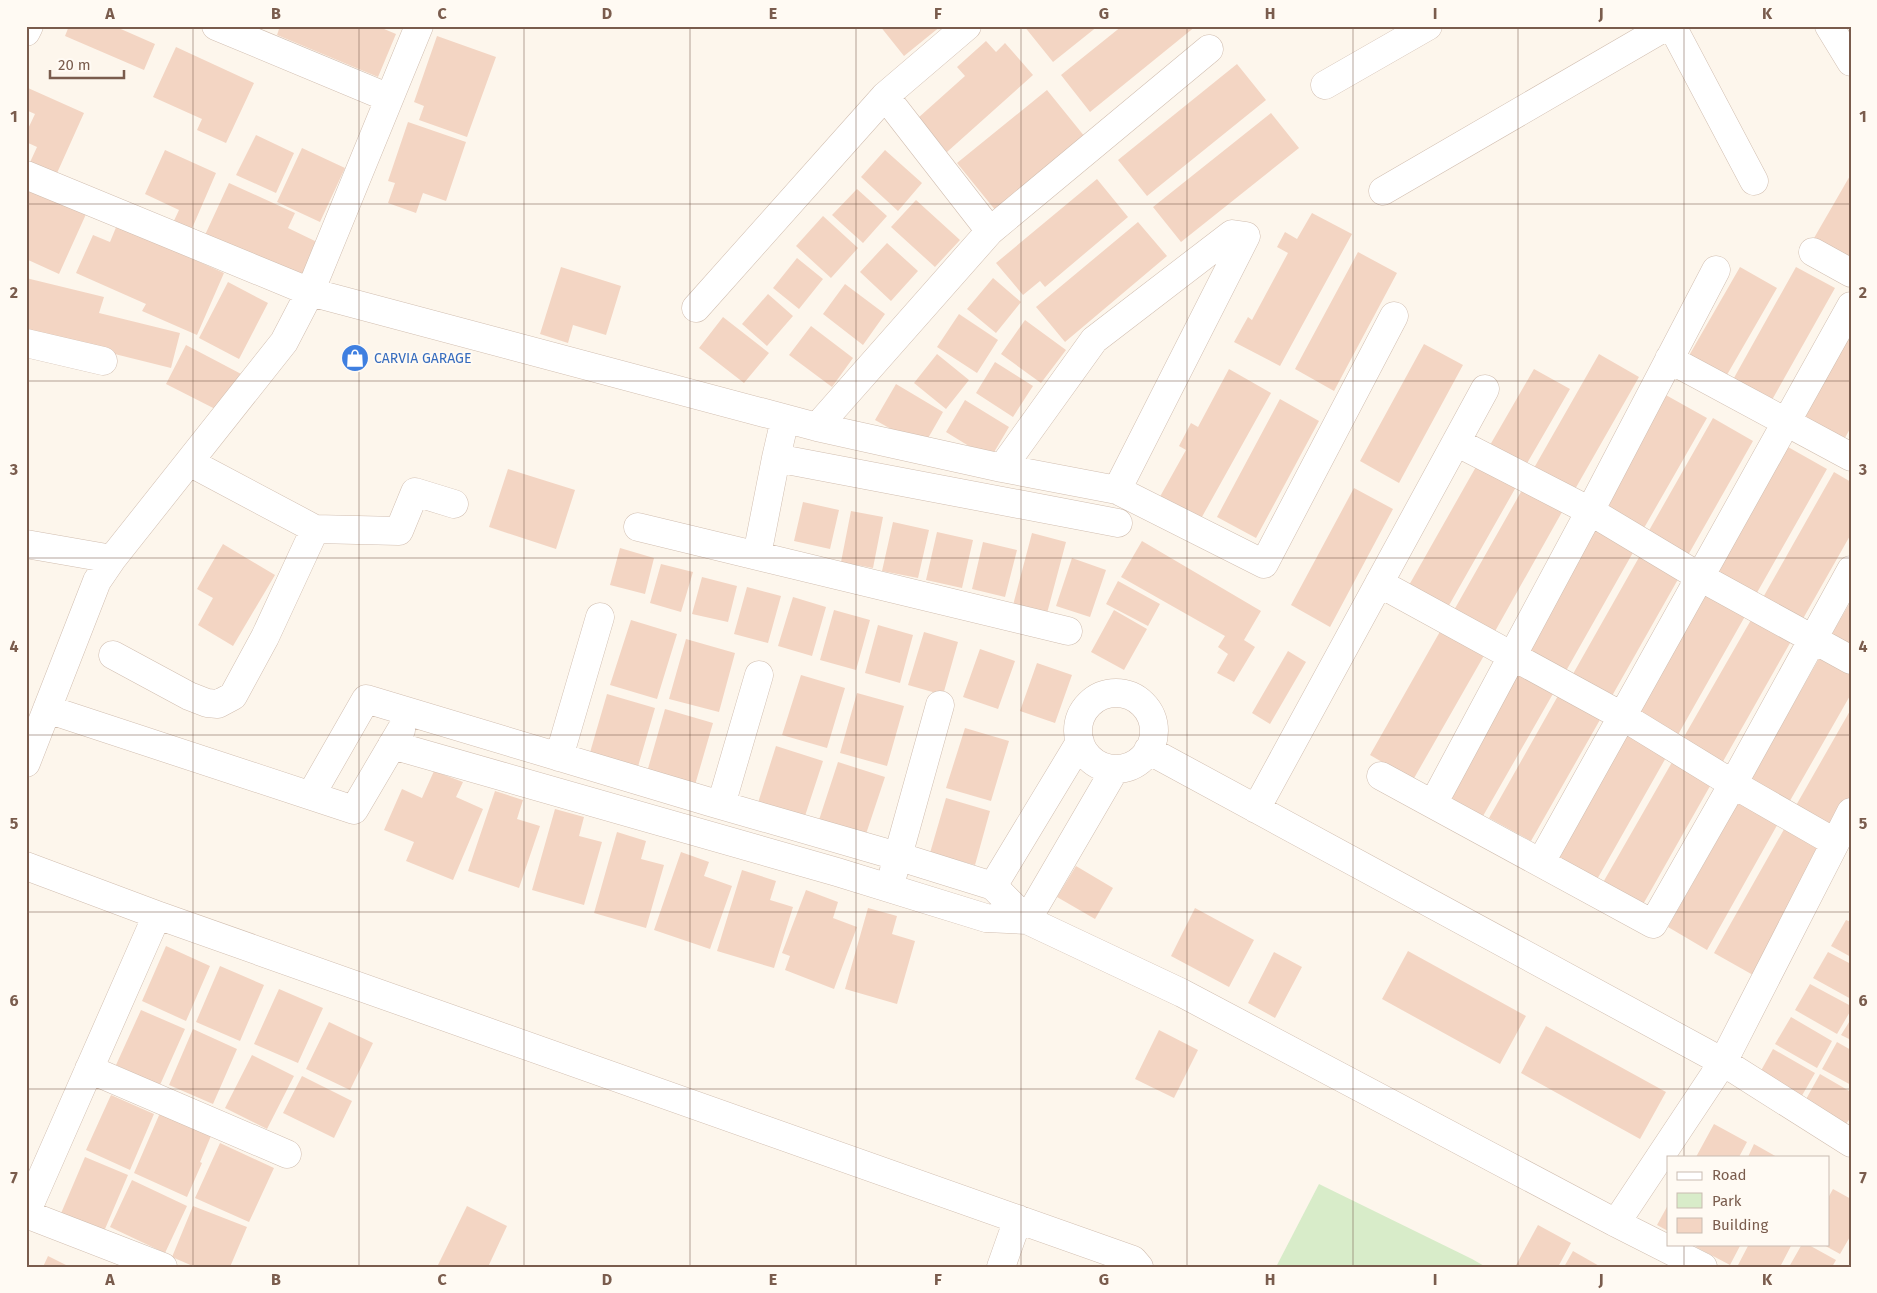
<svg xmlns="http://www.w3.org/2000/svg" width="1877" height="1293" viewBox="0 0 1877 1293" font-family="'Fira Sans',sans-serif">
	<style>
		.green { fill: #d8ecc9 }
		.building { fill: #f3d5c3 }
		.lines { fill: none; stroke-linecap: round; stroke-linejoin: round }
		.minor-casing { stroke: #d1beb0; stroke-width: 29 }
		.minor { stroke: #fff; stroke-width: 28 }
		.grid { fill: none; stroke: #7a5c4d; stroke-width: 1; stroke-opacity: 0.55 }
		.labels { text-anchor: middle; stroke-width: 4; stroke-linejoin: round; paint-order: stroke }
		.shop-label { font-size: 14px; fill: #366cbe; stroke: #fffaf3; text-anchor: start }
		.neatline { fill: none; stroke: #7a5c4d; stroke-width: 2 }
		.grid-label { font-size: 16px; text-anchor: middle; font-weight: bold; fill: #7a5c4d }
	</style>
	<rect width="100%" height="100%" fill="#fdf6ec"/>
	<path class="green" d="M1319,1184L1472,1259L1486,1267H1276Z"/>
	<path class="building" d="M69,26H114L155,44L144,70L65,36Z
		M280,26H377L396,34L378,77L277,35Z
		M880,26H941L904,56Z
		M1024,26H1098L1053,62Z
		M1122,26H1196L1090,112L1061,75Z
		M437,36L496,57L467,137L419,120L424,106L414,102Z
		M986,41L996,52L1005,43L1033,75L947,152L918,118L965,76L957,67Z
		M176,47L254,83L226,143L197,130L202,119L153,97Z
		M1237,64L1266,100L1147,196L1118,160Z
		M28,88L84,113L53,182L26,171L37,147L26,142V133L35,114L26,110V92Z
		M1047,90L1085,137L996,211L957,163Z
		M1271,113L1299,148L1181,242L1153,207Z
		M408,122L466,142L446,201L423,193L416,213L388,203L395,183L388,181Z
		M256,135L294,153L276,193L236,175Z
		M302,148L345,168L320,222L277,202Z
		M165,150L216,173L190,233L172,225L179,210L145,194Z
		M885,150L922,183L898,211L861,177Z
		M1851,174V256L1846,265L1810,245Z
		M1097,179L1128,217L1045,287L1040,281L1023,295L996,263Z
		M229,183L295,213L288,228L317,242L300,279L205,235Z
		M26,185L87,212L59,274L26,259Z
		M857,189L887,216L863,243L832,215Z
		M916,200L960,240L935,267L891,227Z
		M1312,213L1352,234L1280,366L1234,342L1248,317L1252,320L1288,253L1277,247L1285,232L1297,239Z
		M823,216L858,248L831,278L796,246Z
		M1138,222L1167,256L1065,342L1036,307Z
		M117,225L224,273L197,335L142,311L146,304L76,273L93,235L110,242Z
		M887,243L918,271L891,301L860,272Z
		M1358,252L1397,273L1334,391L1295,369Z
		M797,258L823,279L799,309L773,288Z
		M561,267L621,286L606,335L573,325L568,343L540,334Z
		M1740,267L1777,288L1724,380L1687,359Z
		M1796,267L1835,288L1768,407L1730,385Z
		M26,278L104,297L99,313L180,333L171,368L26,332Z
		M993,278L1021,302L996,333L967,309Z
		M228,282L268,303L239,359L199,338Z
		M845,284L885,314L863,345L823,314Z
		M768,294L793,316L767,346L742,324Z
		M959,314L998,340L977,373L937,347Z
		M723,317L769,353L744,383L699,348Z
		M1025,320L1066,350L1041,383L1001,354Z
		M811,326L853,358L832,387L789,355Z
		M1851,329V427L1841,445L1799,421Z
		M1424,344L1463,365L1399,483L1360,461Z
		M186,345L245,376L225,414L166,384Z
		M937,354L969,380L946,409L914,383Z
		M1599,354L1639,377L1570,498L1530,475Z
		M995,362L1033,386L1013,417L976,393Z
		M1229,369L1271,393L1198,524L1157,502L1186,450L1179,446L1191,423L1198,427Z
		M1534,369L1570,389L1522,472L1486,452Z
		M896,384L943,412L923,447L875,420Z
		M1664,394L1707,418L1640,535L1598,511Z
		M1280,399L1319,421L1256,538L1217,517Z
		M965,400L1009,427L990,459L946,432Z
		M1713,418L1753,441L1687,557L1647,534Z
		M1788,447L1827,469L1754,598L1715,576Z
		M1477,465L1516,487L1443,616L1404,594Z
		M508,469L575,490L556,549L489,527Z
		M1834,472L1851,482V534L1800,624L1761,601Z
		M1354,488L1393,509L1330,627L1291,605Z
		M1522,490L1562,512L1489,642L1449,619Z
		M803,502L839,510L830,549L794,541Z
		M851,511L883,517L873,568L841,562Z
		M893,522L929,530L918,578L882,571Z
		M1596,526L1635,549L1562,678L1523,655Z
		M937,532L973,540L962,588L926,580Z
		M1032,533L1066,542L1046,617L1012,609Z
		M1142,541L1261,611L1244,640L1255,647L1234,682L1217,673L1228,654L1218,647L1225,636L1121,577Z
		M983,542L1017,550L1005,597L972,589Z
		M223,544L275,575L233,646L198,625L213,598L197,589Z
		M620,548L654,558L645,594L610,585Z
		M1642,552L1681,574L1608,703L1569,681Z
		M1072,558L1106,570L1090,617L1056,606Z
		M661,564L693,572L681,612L650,603Z
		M702,577L737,586L728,622L692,614Z
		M1118,581L1160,604L1148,626L1106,604Z
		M747,587L781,596L768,643L734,634Z
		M1709,588L1748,611L1675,740L1635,717Z
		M793,597L826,607L812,656L778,646Z
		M1851,601V656L1827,642Z
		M834,610L870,620L856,670L820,660Z
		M1114,610L1147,629L1124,670L1091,652Z
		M1755,613L1794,636L1721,765L1681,742Z
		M631,620L677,634L657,699L610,685Z
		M878,625L913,635L900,683L865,673Z
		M1442,628L1486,652L1413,780L1370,755Z
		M924,632L958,642L943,695L908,685Z
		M686,639L735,653L719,712L669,699Z
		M980,649L1015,661L998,709L963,697Z
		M1288,651L1306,662L1270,724L1252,713Z
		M1821,655L1851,672V694L1787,806L1748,784Z
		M1037,663L1072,675L1055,723L1020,711Z
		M1511,668L1554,692L1483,816L1440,792Z
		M801,675L845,688L827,748L782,735Z
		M857,693L904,706L887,766L840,753Z
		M607,694L655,708L637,770L589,756Z
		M1559,694L1601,718L1531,841L1489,818Z
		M665,709L713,723L695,785L647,772Z
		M1851,709V801L1833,832L1794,809Z
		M965,728L1009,741L991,801L946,788Z
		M1628,732L1668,754L1595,883L1555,861Z
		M776,746L823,761L803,822L757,806Z
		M1675,757L1714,779L1641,908L1601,886Z
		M838,762L885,777L865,837L818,823Z
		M434,771L463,782L456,797L483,809L453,880L406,861L414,842L384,830L402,789L422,798Z
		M495,791L523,800L517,819L540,826L519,888L468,871Z
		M946,798L990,811L975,865L930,853Z
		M1741,798L1780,820L1707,950L1668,927Z
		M555,809L584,817L579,836L602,842L584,905L532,890Z
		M1787,824L1826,846L1753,975L1714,953Z
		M617,832L646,841L641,859L664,865L646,928L594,913Z
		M681,852L709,862L704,876L732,886L710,949L654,930Z
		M1076,866L1113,888L1095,919L1057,897Z
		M742,870L776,881L770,900L793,907L774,968L717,951Z
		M806,890L838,902L833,918L857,927L834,989L785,970L790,956L782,953Z
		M868,908L897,916L892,934L915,941L897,1004L845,989Z
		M1195,908L1254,940L1229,987L1171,956Z
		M1846,920L1851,922V957L1831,946Z
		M166,946L210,966L186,1021L142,1001Z
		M1408,951L1526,1016L1500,1064L1382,999Z
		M1274,952L1302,967L1275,1018L1248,1003Z
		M1828,952L1851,964V999L1813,978Z
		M220,966L264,985L240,1041L196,1022Z
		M1810,984L1851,1006V1010L1837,1034L1795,1010Z
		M279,989L323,1008L298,1063L254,1044Z
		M141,1010L185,1029L160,1085L116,1065Z
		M1791,1017L1832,1041L1817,1068L1775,1044Z
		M1851,1019V1040L1841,1035Z
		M329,1022L373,1043L350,1090L306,1069Z
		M1546,1026L1666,1092L1640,1139L1521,1073Z
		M193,1029L237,1049L213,1104L169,1085Z
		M1159,1030L1198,1050L1174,1098L1135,1079Z
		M1837,1042L1851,1050V1085L1822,1069Z
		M1773,1049L1815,1073L1800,1099L1758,1076Z
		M252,1055L294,1076L267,1129L225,1108Z
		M1820,1074L1851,1092V1117L1846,1124L1805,1101Z
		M302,1076L352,1101L334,1138L283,1113Z
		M111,1095L154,1114L130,1170L86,1150Z
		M160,1113L211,1136L200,1162L202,1163L187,1197L134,1173Z
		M1714,1124L1747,1142L1739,1157H1696Z
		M220,1143L274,1168L249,1222L195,1198Z
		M1754,1144L1777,1157H1748Z
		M85,1157L128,1175L102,1236L59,1218Z
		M132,1180L187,1206L165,1253L110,1227Z
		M1833,1189L1851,1199V1235L1840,1254L1822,1244H1828V1198Z
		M1668,1205V1231L1657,1225Z
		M193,1206L247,1227L230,1267H195L172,1257Z
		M467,1206L507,1226L488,1267H437Z
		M1538,1225L1571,1243L1558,1267H1515Z
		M1698,1244H1741L1730,1265L1696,1247Z
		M1749,1244H1792L1780,1267H1737Z
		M1802,1244H1807L1836,1260L1832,1267H1789Z
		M1573,1251L1601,1267H1564Z
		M48,1256L70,1267H43Z"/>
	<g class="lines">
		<g class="minor-casing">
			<path id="minor" d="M216,26L389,98
				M967,26L885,96L990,231
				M1672,26L1754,181
				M1829,26L1851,62
				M26,32L29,26
				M1325,85L1428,26
				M26,175L310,292L817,427L1002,468L1117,490L1264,564L1394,316
				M1383,191L1667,26
				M1813,252L1851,273
				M696,308L885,96
				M26,343L103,361
				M1669,359L1851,457
				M785,419L776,458L1118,523
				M817,427L990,231L1209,49
				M1456,442L1590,511L1700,577L1851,660
				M189,462L315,529L399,531L415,492L454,504
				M1002,468L1094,340L1232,234L1246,236L1117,490
				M638,527L1068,631
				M26,544L112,559
				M757,555L776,458
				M1379,583L1622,716L1733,784L1834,842
				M113,655L189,696L207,703L218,704L233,696L265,637L315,529
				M1078 731a38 38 0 1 1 76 0a38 38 0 1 1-76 0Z
				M47,709L354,810L401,730
				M392,745L837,872L986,918L1027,920L1115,769
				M1148,750L1723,1062L1851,1143
				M559,757L600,617
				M26,763L97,581L112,559L284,342L310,292L419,26
				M1381,776L1653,924L1733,784L1851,570
				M311,795L366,699L710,802L897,856L993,886L1027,920L1182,993L1616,1223L1703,1267
				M1433,804L1590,511L1716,270
				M721,805L759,675
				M1256,809L1485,389
				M1541,862L1851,306
				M26,866L157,915L1133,1260L1139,1267
				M893,874L940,705
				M993,886L1080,742
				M89,1069L287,1154
				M26,1213L157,915
				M26,1214L163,1267
				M1616,1223L1723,1062L1851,812
				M1001,1267L1018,1219"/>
		</g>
		<use href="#minor" class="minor"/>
	</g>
	<path class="grid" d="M193,26V1267M359,26V1267M524,26V1267M690,26V1267M856,26V1267M1021,26V1267M1187,26V1267M1353,26V1267M1518,26V1267M1684,26V1157M26,204H1851M26,381H1851M26,558H1851M26,735H1851M26,912H1851M26,1089H1851M1684,1244V1267"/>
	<defs>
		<g id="shop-disc" transform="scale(1.4375)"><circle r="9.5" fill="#3f7fe0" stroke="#fffaf3"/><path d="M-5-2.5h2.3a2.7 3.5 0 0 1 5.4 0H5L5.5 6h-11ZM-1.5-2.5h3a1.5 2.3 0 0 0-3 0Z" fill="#fff"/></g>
	</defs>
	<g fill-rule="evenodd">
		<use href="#shop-disc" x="355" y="358"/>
	</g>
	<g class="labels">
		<g class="shop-label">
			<text x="374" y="363">CARVIA GARAGE</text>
		</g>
	</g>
	<rect width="1877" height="1293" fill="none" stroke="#fffaf3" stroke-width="55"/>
	<rect x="1667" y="1156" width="162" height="90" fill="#fffaf3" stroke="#cabbb1"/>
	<rect x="1677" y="1172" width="25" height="8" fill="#ffffff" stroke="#cabbb1"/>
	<text x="1712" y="1180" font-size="15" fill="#7a5c4d">Road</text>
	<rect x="1677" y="1193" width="25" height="15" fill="#d8ecc9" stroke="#cabbb1"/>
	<text x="1712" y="1206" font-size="15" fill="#7a5c4d">Park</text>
	<rect x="1677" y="1218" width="25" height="15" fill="#f3d5c3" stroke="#cabbb1"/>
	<text x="1712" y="1230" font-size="15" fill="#7a5c4d">Building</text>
	<path d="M50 70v8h74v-8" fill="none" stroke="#7a5c4d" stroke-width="2.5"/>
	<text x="58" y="70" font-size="15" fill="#7a5c4d" stroke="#fffaf3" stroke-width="4" paint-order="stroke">20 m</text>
	<rect x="28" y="28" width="1822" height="1238" class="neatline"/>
	<g class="grid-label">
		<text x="110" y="19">A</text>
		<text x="276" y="19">B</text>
		<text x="442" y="19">C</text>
		<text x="607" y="19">D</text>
		<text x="773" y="19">E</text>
		<text x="938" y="19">F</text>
		<text x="1104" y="19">G</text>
		<text x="1270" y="19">H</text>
		<text x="1435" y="19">I</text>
		<text x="1601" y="19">J</text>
		<text x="1767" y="19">K</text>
		<text x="14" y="122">1</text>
		<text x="1863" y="122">1</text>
		<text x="14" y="298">2</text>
		<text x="1863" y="298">2</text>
		<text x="14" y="475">3</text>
		<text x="1863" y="475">3</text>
		<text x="14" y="652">4</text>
		<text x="1863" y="652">4</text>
		<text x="14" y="829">5</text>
		<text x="1863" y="829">5</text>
		<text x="14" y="1006">6</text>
		<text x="1863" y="1006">6</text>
		<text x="14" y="1183">7</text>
		<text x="1863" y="1183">7</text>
		<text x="110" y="1285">A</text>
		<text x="276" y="1285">B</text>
		<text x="442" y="1285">C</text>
		<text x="607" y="1285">D</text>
		<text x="773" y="1285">E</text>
		<text x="938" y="1285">F</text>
		<text x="1104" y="1285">G</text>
		<text x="1270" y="1285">H</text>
		<text x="1435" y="1285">I</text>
		<text x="1601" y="1285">J</text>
		<text x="1767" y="1285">K</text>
	</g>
</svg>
